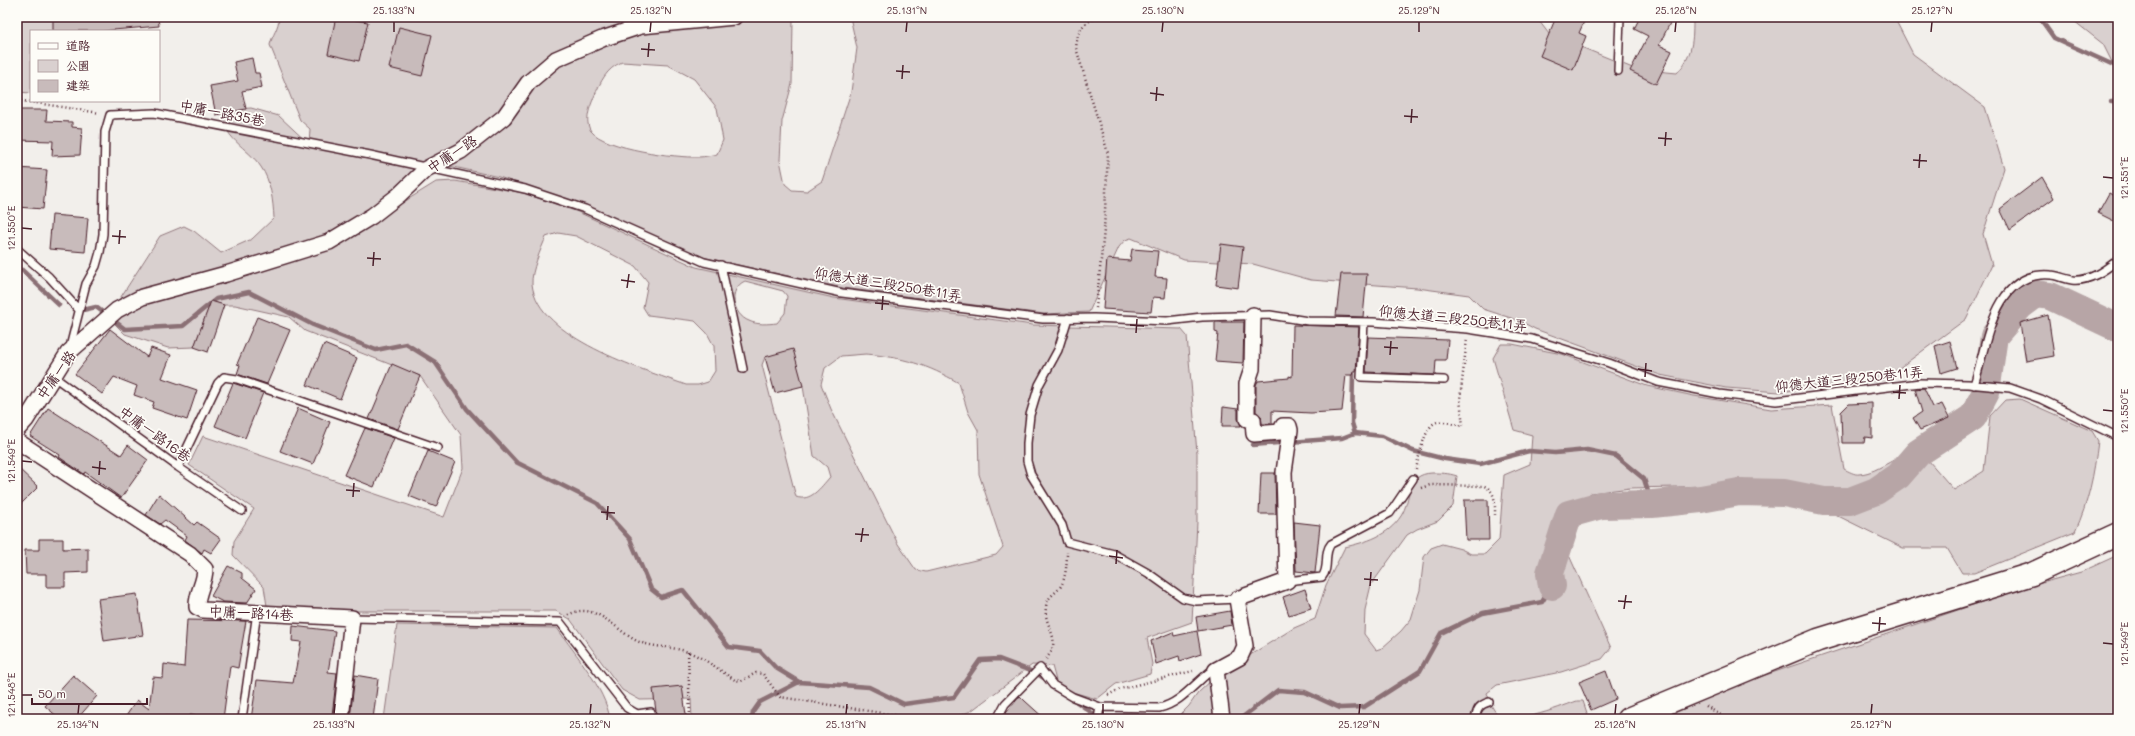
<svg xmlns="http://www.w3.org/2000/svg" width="2135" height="736" viewBox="0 0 2135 736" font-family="Mali,'LXGW WenKai TC',sans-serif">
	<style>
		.green { fill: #d9d0cf; stroke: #92787d; fill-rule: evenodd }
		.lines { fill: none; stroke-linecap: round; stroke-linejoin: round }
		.stream { stroke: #8b6f75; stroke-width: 4.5 }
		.river { stroke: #b7a5a6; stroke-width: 28 }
		.building { fill: #c8bbbb; stroke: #4a1f2b }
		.service-casing { stroke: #4a1f2b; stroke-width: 10 }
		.minor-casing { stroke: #4a1f2b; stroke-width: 18 }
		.primary-casing { stroke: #4a1f2b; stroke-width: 25 }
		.path { stroke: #4a1f2b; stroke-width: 2.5; stroke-dasharray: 1 3; stroke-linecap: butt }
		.service { stroke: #fdfcf7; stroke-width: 7 }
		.minor { stroke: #fdfcf7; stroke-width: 15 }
		.primary { stroke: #fdfcf7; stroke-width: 22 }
		.ticks { fill: none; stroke: #4a1f2b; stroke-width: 1.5 }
		.labels { text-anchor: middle; stroke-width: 3.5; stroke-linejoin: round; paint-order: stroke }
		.street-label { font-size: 14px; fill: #4a1f2b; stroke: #fdfcf7 }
		.neatline { fill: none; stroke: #4a1f2b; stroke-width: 1.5 }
		.ticks-label { font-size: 10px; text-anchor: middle; fill: #4a1f2b }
	</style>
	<rect width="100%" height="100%" fill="#f2efeb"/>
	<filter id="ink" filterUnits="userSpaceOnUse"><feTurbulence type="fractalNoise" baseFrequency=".025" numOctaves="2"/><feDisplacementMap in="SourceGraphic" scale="8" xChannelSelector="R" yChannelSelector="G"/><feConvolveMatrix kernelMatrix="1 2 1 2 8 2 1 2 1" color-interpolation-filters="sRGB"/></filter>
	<g filter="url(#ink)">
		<path class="green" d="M17,17H57V31H31V93L17,92Z
			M279,17H798L793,20L792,84L782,121L780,160L785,184L792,190L807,191L822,181L851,92L857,48L850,17H1536L1549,34L1635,69L1677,73C1693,56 1693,40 1693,17H1894L1913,54L1985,107L2004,168L1983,234L1992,265L1966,319L1883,380L1779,392L1726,388L1660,375L1535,329L1520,321L1483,309L1469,295L1417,288L1311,280L1253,264L1184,260L1131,238L1125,240L1119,247L1089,312L1044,314L843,288L706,258L544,192L499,177L445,165L326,237L117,303L160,236L184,226L194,231L221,253L252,239L274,218C273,201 271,181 261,167C248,147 220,138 223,110L251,108L279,116L309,144L310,129L300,120L270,45C272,35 279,28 279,17ZM622,62L668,65L694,79L717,108L723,140L717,154C712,155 705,157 699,157C677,158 605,149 591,131C584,121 590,107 594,97C601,81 606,69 622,62Z
			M2069,17H2118V74L2103,44Z
			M455,181L524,193L578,212L696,267L834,298L1033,325L1181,329L1187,336L1197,453V522L1192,622L1147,638L1152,664L1150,674L1116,684L1097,699L1058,688L1052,666L1032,665L971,711L950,719H692L691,699L640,700L622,690L570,619L556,611H352L267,606L264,587L233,555L234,541L254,509L189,465L203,436L444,517L463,468L461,435L420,376L305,331L289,317L235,305H224L211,301L194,347L168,348L125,334L115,324L124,312L147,301L331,247L436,182ZM558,233L576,236L635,266L648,282L643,307L648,315L695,321L707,333L714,346L715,371L708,382L698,385H686C642,369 538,338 532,284C531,271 541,249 546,237ZM745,281L783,291L787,296L785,313L777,323C768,324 757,325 749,321C733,315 727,289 745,281ZM866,354C902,357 928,365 959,383L968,412L978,430L979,474L1003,547L996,555L926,572L916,570L898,544L831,409L821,384L825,368L841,356ZM765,357L803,386L814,456L827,467L830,477C820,488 811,502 796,497L762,365Z
			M1501,344H1512L1562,354L1647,386L1694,396L1771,409L1832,405L1844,469C1848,471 1855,475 1859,474C1881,473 1897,451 1922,453L1954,490L1984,471L1990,416L2005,400L2020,399L2092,431L2098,441C2094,475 2089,501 2075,532L1974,573H1962L1947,548H1903L1828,511L1780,497L1723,486L1630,488L1591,493L1559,516L1563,542L1611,648L1602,659L1561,672L1497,685L1487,693C1489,698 1491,706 1494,710C1507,730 1559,707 1577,701H1583L1589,719H1176L1189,706L1198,693L1216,676L1294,628L1315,619L1326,585L1345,547C1366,542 1388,536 1401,516C1412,499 1405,474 1432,473C1441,473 1448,473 1457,476L1453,506L1438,521L1417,529L1407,535L1371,585L1365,610L1364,634L1376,650L1382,648L1401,631L1411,619L1420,590L1424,557L1431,548L1442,544L1461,549L1471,554H1485L1499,540L1504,475L1530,464L1532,435L1514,430L1493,358Z
			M2118,555V719H1661L1742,683L2023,588L2081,572Z
			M397,625L557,628C575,654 605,688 610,719H384Z"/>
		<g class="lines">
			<path class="stream" d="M2039,17L2054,38L2118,67
				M2111,102H2118
				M22,270L59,305
				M83,310L96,307L125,329L183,326L216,299L249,292L313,325L376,350L406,344L435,362L467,409L516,462L597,503L630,539L651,589L661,597L683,590L729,647L760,651L776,668L799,682
				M1353,374L1352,423L1355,433
				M1253,445L1342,438L1355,433L1382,436L1413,451L1445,459L1480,464L1529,451L1555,453L1587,450L1616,456L1644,479L1652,504
				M1074,700L1099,718
				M752,719L753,712L760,702L799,682L869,687L904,704L954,697L980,660L999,659L1036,673L1047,680
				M1240,719L1278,690L1305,692L1340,708L1364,707L1420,671L1441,633L1483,613L1542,602L1552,586"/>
			<path class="river" d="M1552,586L1550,573L1569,514L1601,505L1652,504L1701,499L1739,492L1784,493L1824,501H1850L1876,491L1898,476L1918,453L1973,417L1986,392L1994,336L2020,306L2036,294L2050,296L2118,328"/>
		</g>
		<path class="building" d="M53,17H158L159,26L102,31H53Z
			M336,17L368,22L359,61L328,54Z
			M1556,17H1586L1579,33L1586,36L1573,70L1540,56Z
			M1640,17H1673L1659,45L1672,51L1656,84L1630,71L1648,36L1634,29Z
			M399,27L432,35L422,76L389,68Z
			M252,58L255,73H259L262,87L242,91L246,109L216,115L210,86L238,81L234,62Z
			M17,110H47L46,121L72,122V127L82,128L80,155L52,156L53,141L17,140Z
			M17,168L47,170L43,209L17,207Z
			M2042,177L2054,198L2010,230L2000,209Z
			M2109,193L2118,198V223L2098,213Z
			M52,215L88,218L85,252L49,249Z
			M1221,244L1243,247L1238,288L1216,285Z
			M1132,249L1158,251L1155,277L1167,278L1165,298L1153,297L1151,312L1103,309L1107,259L1130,261Z
			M1341,274H1367L1363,317L1336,316Z
			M211,301L224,305L208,352L194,347Z
			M2048,315L2054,356L2026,361L2020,323Z
			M257,317L290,330L267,384L237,374L240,365L237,364Z
			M1215,322H1244L1243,363L1215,361L1218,333L1215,332Z
			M1293,325L1359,327L1356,372H1353L1352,375H1346L1342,411L1311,413L1272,411V424H1262L1261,416L1256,412V385L1258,381L1289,378V376L1292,377Z
			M110,329L147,357L151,348L171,355L162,378L197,390L187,420L152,408L154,402L134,395L137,386L114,377L102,394L75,374Z
			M1368,337L1448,340L1446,360H1436L1435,375L1366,372Z
			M1950,341L1957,368L1941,373L1935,346Z
			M324,344L357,358L340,399L307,385Z
			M793,349L803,386L775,393L765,357Z
			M392,364L420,376L398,429L369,419Z
			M233,383L263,393L245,438L215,426Z
			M1924,388L1933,407L1942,404L1949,418L1920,430L1913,418L1922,412L1915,389Z
			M1872,403V438L1865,437L1864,443H1842L1841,412L1849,404Z
			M1223,407L1238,409V419L1241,426H1222Z
			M48,408L121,455L128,445L148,460L121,498L85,472L84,474L59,457L60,455L30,436Z
			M298,408L330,422L313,464L280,451Z
			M365,428L394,438L374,487L344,475Z
			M428,451L455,462L436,507L409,496Z
			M17,467L38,487L17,508Z
			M1261,473H1275L1276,514H1259Z
			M159,494L194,525L197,522L221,539L211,553L204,549L202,553L185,540L187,536L165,520L160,524L146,515Z
			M1464,500H1488L1489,540H1466Z
			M1294,522L1320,525L1315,573L1296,571Z
			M39,539H63V549L88,548V572L65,573V587H46V574H26L25,550H39Z
			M228,566L242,573V578L256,589L247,603L223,602L211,596Z
			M1305,589L1311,608L1289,615L1283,597Z
			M137,594L143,635L104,641L98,599Z
			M1230,611L1232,625L1198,631L1196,617Z
			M187,620L246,621L238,668L230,666L223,719L190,715V719L165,716L164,719H124L137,700L149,709L153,677L163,678L164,664L184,667Z
			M293,626L335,631L328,672L337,673L332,716L324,715V719H251L257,680L293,683L301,642L292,641Z
			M1197,631L1201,654L1180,661L1179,656L1156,664L1151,641L1173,632L1174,636Z
			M1606,671L1616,699L1591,710L1579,682Z
			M73,675L97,696L77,719H60L45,706Z
			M355,675L378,679L373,719L350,718Z
			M682,686L686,715L680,717V719H657L653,689Z
			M1020,696L1025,701L1045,719H1012L1006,713Z"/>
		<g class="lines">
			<g class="service-casing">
				<path id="service" d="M1618,71L1620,17
					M17,249L49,277L79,310
					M721,265L743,369
					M1068,318L1058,350L1039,385L1030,415L1027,443V461L1031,475L1062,525L1067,542L1114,554L1148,573L1183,598L1196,601L1237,599
					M1364,322L1361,377L1444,380
					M70,347L86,284L96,266L100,252L103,234L105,132L110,115L154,113L370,155L525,189L585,209L704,262L842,293L1043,319L1094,318L1167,321L1202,317L1270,315L1308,321L1373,322L1468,329L1532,339L1609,363L1658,382L1719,394L1776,401L1920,383L1968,384L2010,388L2041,399L2118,437
					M54,377L178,467L242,511
					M1974,385C1987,345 1993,270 2051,275C2058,275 2064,279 2072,280C2089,282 2105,270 2118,260
					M178,467L218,383L224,377L237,379L438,448
					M1287,581L1322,577C1330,568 1323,553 1331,544L1390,513L1413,479
					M352,618L560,622L627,708L637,714L651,712
					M1100,707L1159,708C1182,703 1196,681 1216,667
					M242,719L257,612
					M997,719L1005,704L1040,668L1053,685L1073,697L1100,707L1098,719
					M1475,719C1477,709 1479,705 1489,702"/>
			</g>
			<g class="minor-casing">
				<path id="minor" d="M17,430L26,420L68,353L117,310L142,297L226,274L329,242L372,216L399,195L426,169L461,151L504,117L528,83L556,59L602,39L641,26L734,17
					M17,441L190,554L205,569C205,583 196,594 197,607L203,610L352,618L341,719
					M1222,719L1216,670L1240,657L1245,646L1237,599L1287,581L1284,472L1290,430L1289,426H1283L1280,432L1254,434L1253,420L1247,419V384L1252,369L1253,315"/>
			</g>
			<g class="primary-casing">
				<path id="primary" d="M1628,719L1818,640L2032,574L2118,534"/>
			</g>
			<path class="path" d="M17,100L100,113
				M1096,308L1104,230L1108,153L1076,48C1078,30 1081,24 1098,17
				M1416,469C1419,457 1425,423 1438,422C1446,421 1456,425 1463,426L1460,399L1467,339
				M1421,488L1430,485L1484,486C1496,491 1495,503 1495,515
				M568,615C595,600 615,630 637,641C653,648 672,646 688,652C705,658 720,671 735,680L741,681L756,673L763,674L780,697L919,719
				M688,652L690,719
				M1046,659C1064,637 1043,628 1046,607C1047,596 1056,594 1061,586C1066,578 1067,561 1067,552
				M1108,695L1120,689L1193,671
				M1706,706L1727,719"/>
			<use href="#service" class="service"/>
			<use href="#minor" class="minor"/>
			<use href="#primary" class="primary"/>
		</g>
	</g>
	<path class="ticks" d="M394,32V22M650,32L651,22M906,32L907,22M1162,32L1163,22M1419,32V22M1675,32L1676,22M1931,32L1932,22M641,49L655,50M648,57L649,43M896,71L910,72M902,79L903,65M1150,93L1164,95M1156,101L1157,87M1404,116L1418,117M1411,123L1412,109M1658,138L1672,139M1665,146L1666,132M1913,160L1927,161M1919,168L1920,154M2103,177L2113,178M22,228L32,229M112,236L126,237M119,244L120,230M367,258L381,259M373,266L374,252M621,280L635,282M627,288L629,274M875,303L889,304M882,310L883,296M1130,325L1144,326M1136,333L1137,319M1384,347L1398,348M1390,355L1391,341M1638,369L1652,371M1645,377L1646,363M1893,392L1906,393M1899,399L1900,385M2103,410L2113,411M22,461L32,462M92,467L106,469M99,475L100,461M346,490L360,491M353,497L354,483M601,512L615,513M607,520L608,506M855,534L869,535M861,542L863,528M1109,556L1123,558M1116,564L1117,550M1364,579L1378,580M1370,586L1371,572M1618,601L1632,602M1624,609L1626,595M1872,623L1886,624M1879,631L1880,617M2103,643L2113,644M22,695H32M78,714L79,704M334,714L335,704M590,714L591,704M846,714L847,704M1103,714V704M1359,714L1360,704M1615,714L1616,704M1871,714L1872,704"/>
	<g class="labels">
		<g class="street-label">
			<text transform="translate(222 113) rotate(11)" y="5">中庸一路35巷</text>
			<text transform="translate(452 154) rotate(-33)" y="5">中庸一路</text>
			<text transform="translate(888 284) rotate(9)" y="5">仰德大道三段250巷11弄</text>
			<text transform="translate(1453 318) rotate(6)" y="5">仰德大道三段250巷11弄</text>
			<text transform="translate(56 375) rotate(-55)" y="5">中庸一路</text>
			<text transform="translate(1849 379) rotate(-6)" y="5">仰德大道三段250巷11弄</text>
			<text transform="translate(155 434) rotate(36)" y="5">中庸一路16巷</text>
			<text transform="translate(251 613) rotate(3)" y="5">中庸一路14巷</text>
		</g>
	</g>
	<rect width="2135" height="736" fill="none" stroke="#fdfcf7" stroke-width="44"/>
	<rect x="30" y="30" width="130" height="72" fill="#fdfcf7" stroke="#b5a4a5"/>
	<rect x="38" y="43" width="20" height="6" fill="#fdfcf7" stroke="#b5a4a5"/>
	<text x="66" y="50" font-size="12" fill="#4a1f2b">道路</text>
	<rect x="38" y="60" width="20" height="12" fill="#d9d0cf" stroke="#b5a4a5"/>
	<text x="66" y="70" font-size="12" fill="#4a1f2b">公園</text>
	<rect x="38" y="80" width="20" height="12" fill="#c8bbbb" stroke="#b5a4a5"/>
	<text x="66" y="90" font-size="12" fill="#4a1f2b">建築</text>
	<path d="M32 698v6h115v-6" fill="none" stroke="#4a1f2b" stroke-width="2"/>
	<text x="38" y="698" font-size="12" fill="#4a1f2b" stroke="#fdfcf7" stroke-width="3" paint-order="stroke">50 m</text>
	<rect x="22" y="22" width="2091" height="692" class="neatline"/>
	<g class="ticks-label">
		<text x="394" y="14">25.133°N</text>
		<text x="651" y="14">25.132°N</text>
		<text x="907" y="14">25.131°N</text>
		<text x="1163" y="14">25.130°N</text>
		<text x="1419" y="14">25.129°N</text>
		<text x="1676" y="14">25.128°N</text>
		<text x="1932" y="14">25.127°N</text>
		<text transform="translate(2124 178) rotate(-90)" y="4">121.551°E</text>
		<text transform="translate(11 228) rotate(-90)" y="4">121.550°E</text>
		<text transform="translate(2124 411) rotate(-90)" y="4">121.550°E</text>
		<text transform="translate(11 461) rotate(-90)" y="4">121.549°E</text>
		<text transform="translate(2124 644) rotate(-90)" y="4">121.549°E</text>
		<text transform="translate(11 695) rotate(-90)" y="4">121.548°E</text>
		<text x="78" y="728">25.134°N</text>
		<text x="334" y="728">25.133°N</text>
		<text x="590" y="728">25.132°N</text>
		<text x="846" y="728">25.131°N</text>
		<text x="1103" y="728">25.130°N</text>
		<text x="1359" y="728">25.129°N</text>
		<text x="1615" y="728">25.128°N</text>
		<text x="1871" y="728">25.127°N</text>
	</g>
</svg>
